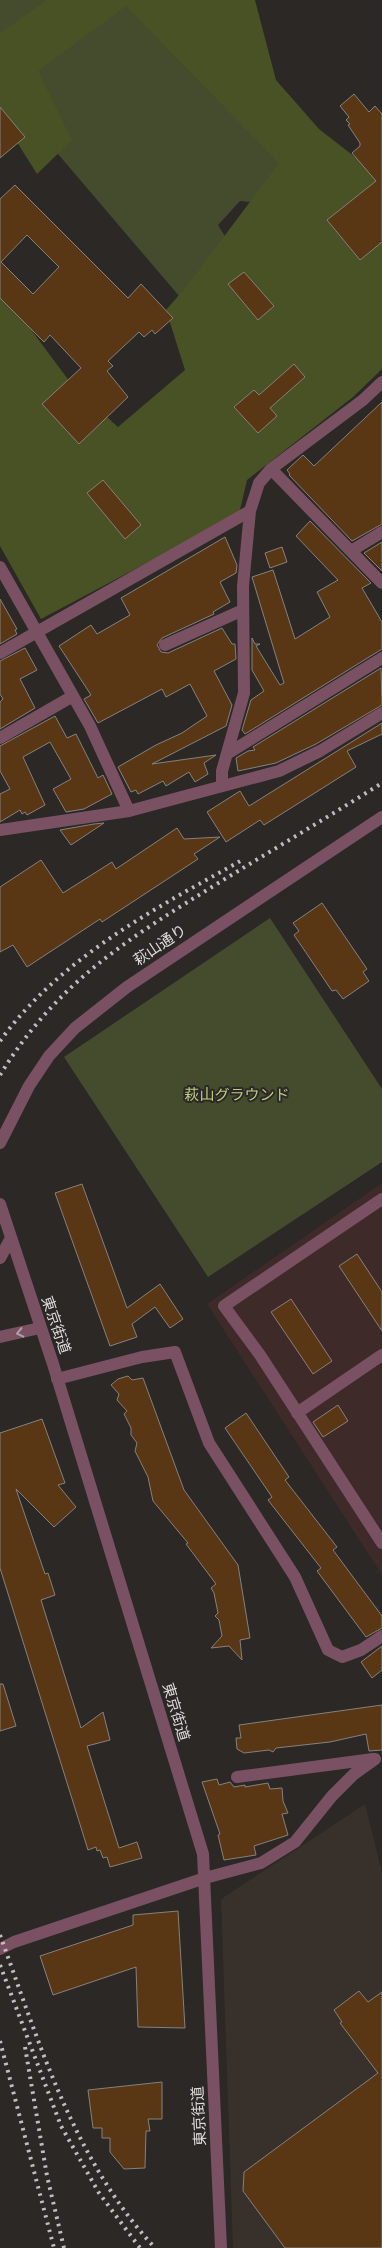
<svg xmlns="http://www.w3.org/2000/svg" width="382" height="2248" viewBox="0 0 382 2248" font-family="Ubuntu,'Noto Sans JP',sans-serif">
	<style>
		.commercial { fill: #3e2a28 }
		.built { fill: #38302b }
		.green { fill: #454c2e }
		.forest { fill: #495224 }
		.building { fill: #593714; stroke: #85817e; fill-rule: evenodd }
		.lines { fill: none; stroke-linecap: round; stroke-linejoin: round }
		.minor { stroke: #795163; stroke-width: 12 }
		.rail { stroke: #c1bebd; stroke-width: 4; stroke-dasharray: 2.5 5; stroke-linecap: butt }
		.oneway { stroke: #b19ea6 }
		.labels { text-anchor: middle; stroke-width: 4; stroke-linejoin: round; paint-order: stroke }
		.street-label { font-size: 15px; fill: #dfdddc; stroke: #2b2826 }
		.park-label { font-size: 15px; fill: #bccd82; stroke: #2b2826 }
	</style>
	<rect width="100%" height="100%" fill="#2b2826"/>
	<path class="commercial" d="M382,1183V1575L207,1304Z"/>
	<path class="built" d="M365,1804L382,1872V2248H233L221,1899Z"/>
	<path class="green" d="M0,0H191L309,208L240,201L218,225L258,289L191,310L0,86Z
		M270,918L382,1089V1162L208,1277L64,1057Z"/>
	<path class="forest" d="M47,0H255L276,80L319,129L382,178V369L353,397L247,480L239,514L41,619L0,546V288L73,386L118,427L185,370L166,310L187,286L279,163L126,6L38,71L72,140L37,174L0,115V33Z"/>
	<path class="building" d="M354,94L369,112L375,106L382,114V242L360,260L327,220L376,181L352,153L360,146V143L348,125L350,124L346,120L349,117L340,106Z
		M0,107L25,137L0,158Z
		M15,185L128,298L141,284L173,318L155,334L152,330L144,337L139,332L108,361L113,366L107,371L128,397L79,444L42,404L81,368L50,335L44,342L0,298V199ZM27,235L59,267L33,294L1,262Z
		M244,272L274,306L258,320L228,284Z
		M294,364L305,377L270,408L277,416L258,433L234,407L254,390L259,395Z
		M382,402V524L352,541L289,475L290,474L287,470L303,455L314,466Z
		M103,480L141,525L125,539L87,493Z
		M310,521L371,583L362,588L382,622V649L245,734L242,730L251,700L264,691L252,670V638L255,644H260L256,646L280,685L284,683L252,577L273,570L295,639L330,617L317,592L338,580L296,536Z
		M225,537L237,565L236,573L220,582L230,602L213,612L214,614L162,638L157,645L161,652L168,653L222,628L232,644H235L236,659L214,671L232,705L226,726L152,764L216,755L204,763L208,774L195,782L189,772L166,786L163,781L138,794L136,790L131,792L118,767L156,745L182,733L207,716L190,684L166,697L162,689L98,723L84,699L91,695L59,646L91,625L97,634L130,615L121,598Z
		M382,542V571L364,553Z
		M282,547L287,562L270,568L265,553Z
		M0,599L17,629L15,630L17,634L0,644Z
		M25,648L37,670L20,679L35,708L0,729V702L3,699L0,694V661Z
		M381,668L382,705L316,744L276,763L238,771L236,758L248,751L255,750L253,747Z
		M55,716L67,738L76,734L98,778L103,775L112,794L84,809L66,812L53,789L71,779L50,742L23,757L45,805L27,815L25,812L22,814L20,810L0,822V794L10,789L0,771V746Z
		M382,723V734L347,751L356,767L264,825L260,820L226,842L207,812L240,791L249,806Z
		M104,823L71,845L60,830L94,824Z
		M177,828L184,839L220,837L194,854L198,859L102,922L100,919L27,967L13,945L0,952V887L41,860L63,893L112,862L116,869Z
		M322,903L367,969L363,972L369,981L343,999L336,990L332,991L294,935L299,931L293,923Z
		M82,1184L127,1308L160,1284L183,1319L170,1328L155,1307L132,1324L137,1337L110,1346L55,1193Z
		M357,1254L382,1292V1331L339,1266Z
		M291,1299L332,1361L313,1374L271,1312Z
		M128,1376L132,1380L143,1378L184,1490L238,1565L250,1638L240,1640L242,1660L229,1646L211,1648L222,1636L219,1620L215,1616L218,1613L214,1593L211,1588L216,1584L186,1544L188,1543L153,1501L148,1477L135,1451L137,1443L131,1435V1428L124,1414L127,1411L117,1400L119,1394L111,1385L118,1379Z
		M338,1405L348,1421L323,1437L313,1422Z
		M246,1413L289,1477L285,1480L337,1547L333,1550L382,1616V1628L366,1637L317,1571L321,1568L268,1500L272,1497L225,1428Z
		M42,1419L65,1483L58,1485L76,1507L54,1527L16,1489L45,1574L48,1573L55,1595L41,1600L81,1728L103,1712L110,1740L87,1746L119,1848L137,1842L142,1858L110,1867L107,1857L103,1858L100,1850L97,1851L96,1847L88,1850L0,1568V1433Z
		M382,1646V1670L372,1678L361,1662Z
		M0,1684H3L16,1726L0,1731Z
		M382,1705V1750L369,1751L366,1734L330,1742L276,1748L273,1752L269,1750L244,1753L237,1749L236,1738H241L239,1725Z
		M217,1779L219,1785L230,1782L234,1787L245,1785V1787L268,1783L270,1789L282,1788L283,1801L288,1813L282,1814L288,1835L254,1846L256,1855L224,1860L218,1835L220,1834L202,1782Z
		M178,1911L185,2028L138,2027L136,1967L53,1995L40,1956L133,1925V1915Z
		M359,1991L368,2002L382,1992V2248H285L243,2191L244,2172L378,2073L340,2023L342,2022L334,2010Z
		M162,2082V2119H148L150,2131H146L145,2168L124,2169L110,2152V2138H102V2128H93L88,2090Z"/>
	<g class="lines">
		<path class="minor" d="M271,469L382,583
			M351,551L382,532
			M0,567L90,726L129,811
			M165,645L243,610
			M0,653L250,511L259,483L271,469L363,400L382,382
			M0,738L73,696
			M227,754L382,658
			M222,786V771L244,693L243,586L250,511
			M0,830L129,811L279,771L320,751L382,713
			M0,1143L29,1086L49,1056L75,1028L127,987L382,817
			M382,1199L224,1306L260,1355L382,1543
			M0,1204L53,1364L203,1854L221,2248
			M0,1258L11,1238
			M0,1337L40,1328
			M57,1379L142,1357L175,1352L209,1443L295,1577L328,1650L342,1657L361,1650L382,1636
			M297,1413L382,1355
			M237,1777L373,1759
			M0,1949L14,1942L205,1878L261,1863L295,1842L332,1796L354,1774L375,1759"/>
		<path class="rail" d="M0,1041C61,957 156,908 244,859
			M0,1075C57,982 129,938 220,882C274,849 328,817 382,783
			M0,1935C40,2045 74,2160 155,2248
			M0,1965L61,2126L99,2193L140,2248
			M0,2041L54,2248
			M25,2047L47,2176L64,2248"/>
	</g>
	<defs><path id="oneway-chevron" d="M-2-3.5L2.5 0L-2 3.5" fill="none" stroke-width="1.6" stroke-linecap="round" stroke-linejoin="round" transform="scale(1.25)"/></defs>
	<use class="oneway" href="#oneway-chevron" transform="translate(20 1333) rotate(167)"/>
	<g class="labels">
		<g class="street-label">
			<text transform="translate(160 945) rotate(-34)" y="5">萩山通り</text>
			<text transform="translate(56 1325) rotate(71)" y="5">東京街道</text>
			<text transform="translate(176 1712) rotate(73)" y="5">東京街道</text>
			<text transform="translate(199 2116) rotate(-93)" y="5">東京街道</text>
		</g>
		<g class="park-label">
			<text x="237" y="1100">萩山グラウンド</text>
		</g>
	</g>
</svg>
